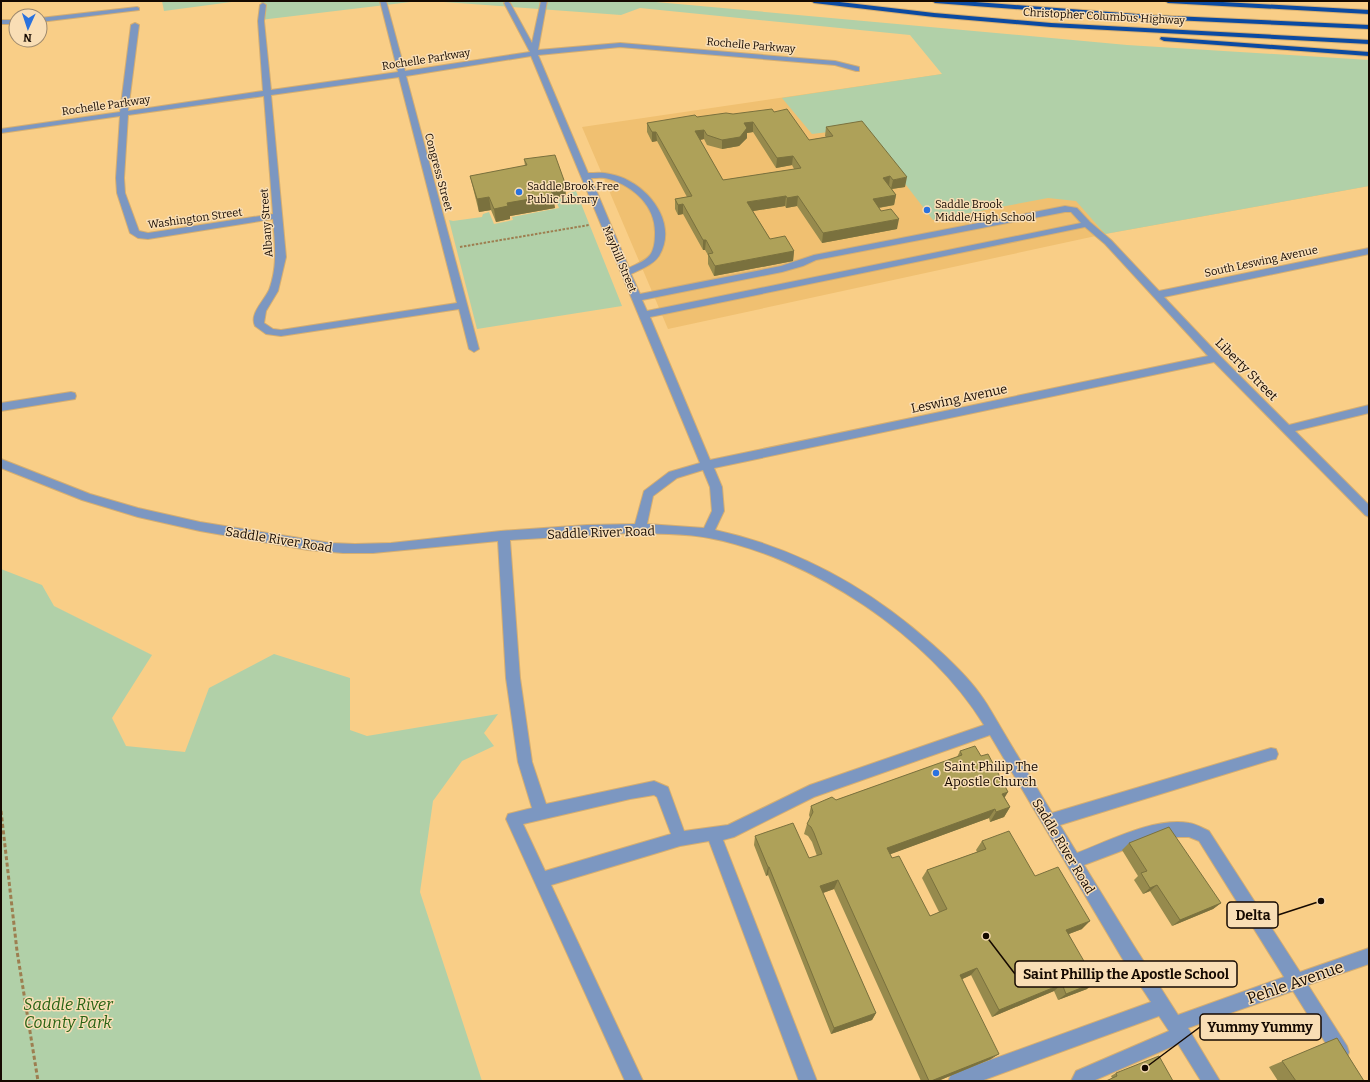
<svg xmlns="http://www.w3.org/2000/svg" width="1370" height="1082" viewBox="0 0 1370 1082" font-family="Bitter,serif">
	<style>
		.built { fill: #f0c071 }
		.green { fill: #b1d0a8 }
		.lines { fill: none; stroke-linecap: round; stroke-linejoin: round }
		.minor-casing { stroke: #d5ae71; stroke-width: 2 }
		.highway-casing { stroke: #d5ae71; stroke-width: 2 }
		.path-far1 { stroke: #9d7e50; stroke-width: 2; stroke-dasharray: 2.5 1.5; stroke-linecap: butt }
		.path { stroke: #9d7e50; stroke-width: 3; stroke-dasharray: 4 2.5; stroke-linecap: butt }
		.minor { fill: #7c97c1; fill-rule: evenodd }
		.highway { fill: #0b4aa1; fill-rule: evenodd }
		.wall { fill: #968a4d; fill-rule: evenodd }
		.shaded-wall { fill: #7a713e }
		.building { fill: #aea159; stroke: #7a713e; fill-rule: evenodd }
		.poi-dot { fill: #2a72de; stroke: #f9deb5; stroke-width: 1.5 }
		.labels { text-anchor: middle; stroke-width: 3; stroke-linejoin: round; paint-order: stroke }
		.far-street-label { font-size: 11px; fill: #150900; stroke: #f9deb5 }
		.far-poi-label { font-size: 11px; fill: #150900; stroke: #f9deb5; text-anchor: start }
		.street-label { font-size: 13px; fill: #150900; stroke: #f9deb5 }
		.poi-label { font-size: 13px; fill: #150900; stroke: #f9deb5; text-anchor: start }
		.near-street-label { font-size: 16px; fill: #150900; stroke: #f9deb5 }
		.near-park-label { font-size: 16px; font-style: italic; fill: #2a6315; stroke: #f9deb5 }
		.leader { fill: none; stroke: #150900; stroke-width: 1.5 }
		.callout-dot { fill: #150900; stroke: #f9deb5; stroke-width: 1.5 }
		.callout { fill: #f9deb5; stroke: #150900; stroke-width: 1.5 }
		.callout-label { font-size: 14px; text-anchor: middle; font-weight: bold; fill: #150900 }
	</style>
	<rect width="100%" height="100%" fill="#f9ce87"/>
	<path class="built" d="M942,74L1369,186L1105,234L668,329L582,127Z"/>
	<path class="green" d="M162,1H239L164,11Z
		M261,1H419L260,20Z
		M430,1H645L1127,45L1369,60V186L1105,234L1076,201L1048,198L933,220L862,128L812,134L782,98L942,74L910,35L640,8L621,15Z
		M576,191L622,306L477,329L449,220L453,221L482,217L483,214L489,212L494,224L513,220L512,217L559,208L555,199L569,197L568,193Z
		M1,569L42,585L54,606L152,655L112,718L126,746L185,752L209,688L274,654L350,678V730L367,736L498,714L484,733L494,746L462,761L433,801L420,892L482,1081H1Z"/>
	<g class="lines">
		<g class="minor-casing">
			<path id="minor" d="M380,1H386L405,71L530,52L504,3L507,1L510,3L532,43L541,1H547L538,50L620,43L835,61L859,67V71H856L835,65L620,47L538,55L588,173C595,173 603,172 610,174C644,180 680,221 659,256C653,265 641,269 631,274L640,294L781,266L814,255L1065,206L1077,208L1090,222L1111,240L1159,291L1369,248V254L1164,297L1220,356L1289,425L1369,405V413L1295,431L1369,505V517L1365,515L1214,362L714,468L722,487L724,511L715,530C798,548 869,588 932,644C949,659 967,676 980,694C989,706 996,720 1004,733C1020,760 1036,786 1052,813L1271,748L1276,749L1278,754L1276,759L1271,760L1060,825L1077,853C1109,841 1154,817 1189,823C1196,824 1203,828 1209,831L1300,972L1369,948V964L1308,985L1347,1046L1349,1052L1347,1058L1341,1060L1335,1058L1293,991L1188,1028L1220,1081H1201L1178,1044L1093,1081H1071L1076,1071L1169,1031L1159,1016L981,1081H948L951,1075L957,1072L1151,1002L1122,958L990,735L814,797L734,837L723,840L817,1081H799L709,841L680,846L551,885L643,1081H625L506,819L508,814L532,808L518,762L506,678L498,541L373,553H343L308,550L200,531L138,517L82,500L1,468V459L90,494L138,508L200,522L331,543L355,544L391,543L501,531L587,525L635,524L644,491L669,472L700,463L531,56L406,76L479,349L474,352L469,349L459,309L281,336L266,334L255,326C249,314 264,301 269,290C278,266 275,244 273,219L148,239L138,238L130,233L117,193L116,178L120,116L1,133V129L120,112L131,25L135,23L139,25L128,111L263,91L258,21L260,5L263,3L266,5L264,21L271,90L398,72ZM399,77L457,303L281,330L273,329L264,323L266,311L278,291L286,257L271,95ZM264,96L273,214L148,233L139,231L125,193L124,178L128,115ZM591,178C597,178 604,177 609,179C635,187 656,207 655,234C655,241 654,250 650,255C644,262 636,264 629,268ZM1065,212H1071L1081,223L647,311L642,300L782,272L803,266L816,260ZM1085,227L1105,244L1208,356L710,460L650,317ZM703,470L710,487L712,511L704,528L647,524L653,496L677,478ZM630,533C656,534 684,533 709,538C810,557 930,636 984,725L810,785L728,825L684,831L668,787L654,781L546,804L532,762L520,678L510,540ZM654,795L657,797L671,834L545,871L523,824L630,799ZM1174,837H1189L1199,841L1284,977L1178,1015L1134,946L1084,865L1145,842Z
				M137,7L139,8V10L40,22V18Z
				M1,20H16V24H1Z
				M71,392L75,393L76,396L75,399L1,411V403Z"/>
		</g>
		<g class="highway-casing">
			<path id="highway" d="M811,1H831L934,13L1051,23L1369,40V44L1051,27L934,17L814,3Z
				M932,1H962L1150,15L1369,25V29L1150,19L935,3Z
				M1165,1H1205L1369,10V14L1168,3Z
				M1161,37L1369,52V56L1164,41L1160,39Z"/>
		</g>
		<path class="path-far1" d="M460,247L589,225"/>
		<path class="path" d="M1,811L17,951L38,1081"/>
		<use href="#minor" class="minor"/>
		<use href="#highway" class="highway"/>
	</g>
	<path class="wall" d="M774,112L809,140L826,137L825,136L826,127L905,187L892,189L896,195L894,205L879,208L897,229L822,243L797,206L786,208L785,206L753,211L770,239L794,251L793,261L714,276L708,264V255L705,250H703L683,214L678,215L675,209V199L687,197L657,141L652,142L647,132V123L697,117ZM753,132L776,168L792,165L794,169L723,180L700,140L704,139L707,145L722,149L739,146L747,138V133Z
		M524,159L566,196L553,198L555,208L510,216V219L496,222L491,210L479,212L470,176L525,166Z
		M960,751L1005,798L1010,807L1004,817L990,822L989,818L890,854L892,858L930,916L939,912L922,878L927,870L977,852L976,850L982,841L1035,876L1082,929L1069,934L1087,989L1058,1000L1054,991L992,1017L971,975L962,979L991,1059L938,1081H921L834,889L823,893L876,1013L872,1020L831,1034L768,875L766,876L754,845L755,836L809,858L817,856L812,842L808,836L804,834L807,824L810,818L809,815L811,806L836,800L957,757Z
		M1129,843L1221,903L1213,909L1172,926L1150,891L1143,894L1134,880L1138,876L1122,850Z
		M1337,1038L1364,1081H1278L1269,1067Z
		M1116,1073L1173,1081L1112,1078L1111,1076Z"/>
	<path class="shaded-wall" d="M753,122V132L747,133V138L739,146L722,149V140L744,123Z
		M704,130V139L695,141V131Z
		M652,132H656L657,141L652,142Z
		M793,156L792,165L776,168L777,158Z
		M890,176L889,186L883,178Z
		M907,177L905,187L891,189L893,180Z
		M565,183L566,196L553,198L555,208L510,216V219L496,222L494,209L549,186Z
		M896,195L894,205L871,209L873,199Z
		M786,196L785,206L747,212V202Z
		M798,196L797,206L786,208L787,198Z
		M489,197L491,210L479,212L477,199Z
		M683,204V214L678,215V205Z
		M899,219L897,229L822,243L823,233Z
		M703,240H706L705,250H703Z
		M794,251L793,261L714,276L715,266Z
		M1008,792L1002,802V794Z
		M1010,807L1004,817L990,822L996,812Z
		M995,809L989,818L883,857L887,848Z
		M768,867H769L768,875L766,876Z
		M838,880L834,889L817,895L820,886Z
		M1157,885L1150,891L1143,894L1150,888Z
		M1221,903L1213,909L1172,926L1180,920Z
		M1090,921L1082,929L1058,938L1066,930Z
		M977,968L971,975L954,983L960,975Z
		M1096,982L1087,989L1058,1000L1066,994Z
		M1062,984L1054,991L992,1017L999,1010Z
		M876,1013L872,1020L831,1034L834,1028Z
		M999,1054L991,1059L938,1081H931Z"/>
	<path class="building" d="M772,109L774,112L787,109L809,140L833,136L826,127L862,121L907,177L893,180L890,176L883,178L896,195L873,199L881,211L891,209L899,219L823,233L798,196L787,198L786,196L747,202L770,239L785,236L794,251L715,266L708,254L713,253L706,240H703L683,204L678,205L675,199L692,196L656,132H652L647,123L695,115L697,117L726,113L733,114ZM753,122L777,158L793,156L801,168L723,180L695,131L704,130L707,135L722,140L740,137L747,128L744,123Z
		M555,155L565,183L549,186L553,195L507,203L508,206L494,209L489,197L477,199L470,176L527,165L524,159Z
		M975,746L981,756L988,754L1008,792L1002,794L1010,807L996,812L995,809L887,848L892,858L899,856L930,916L947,909L927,870L986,849L982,841L1009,831L1035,876L1058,867L1090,921L1066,930L1096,982L1066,994L1062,984L999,1010L977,968L960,975L999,1054L931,1081H929L838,880L820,886L876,1013L834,1028L769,867H768L755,836L793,823L809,858L822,854L814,833L811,827L807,824L813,812L811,806L832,797L836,800L962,755L960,751Z
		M1169,827L1221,903L1180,920L1157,885L1150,888L1141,873L1147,871L1129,843Z
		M1337,1038L1364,1081H1296L1282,1061Z
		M1159,1056L1173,1081H1106L1117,1076L1116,1073Z"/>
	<g class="poi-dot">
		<circle cx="519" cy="192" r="4"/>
		<circle cx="927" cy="210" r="4"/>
		<circle cx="936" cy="773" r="4"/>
	</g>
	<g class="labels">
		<g class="far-street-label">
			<text transform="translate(1104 16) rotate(3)" y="4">Christopher Columbus Highway</text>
			<text transform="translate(751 45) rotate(5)" y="4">Rochelle Parkway</text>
			<text transform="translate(426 59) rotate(-9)" y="4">Rochelle Parkway</text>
			<text transform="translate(106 105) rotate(-8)" y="4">Rochelle Parkway</text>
			<text transform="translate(439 172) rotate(75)" y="4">Congress Street</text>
			<text transform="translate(195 218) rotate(-8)" y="4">Washington Street</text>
			<text transform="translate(266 223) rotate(-94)" y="4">Albany Street</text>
			<text transform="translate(620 259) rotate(67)" y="4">Mayhill Street</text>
			<text transform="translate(1261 261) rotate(-12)" y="4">South Leswing Avenue</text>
		</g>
		<g class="far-poi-label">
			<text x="527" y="190">Saddle Brook Free<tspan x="527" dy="13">Public Library</tspan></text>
			<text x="935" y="208">Saddle Brook<tspan x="935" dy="13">Middle/High School</tspan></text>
		</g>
		<g class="street-label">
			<text transform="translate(1247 369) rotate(45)" y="5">Liberty Street</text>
			<text transform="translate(959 398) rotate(-12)" y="5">Leswing Avenue</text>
			<text transform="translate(601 532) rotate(-2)" y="5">Saddle River Road</text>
			<text transform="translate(279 539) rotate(9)" y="5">Saddle River Road</text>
			<text transform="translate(1064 846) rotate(59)" y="5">Saddle River Road</text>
		</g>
		<g class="poi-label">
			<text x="944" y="771">Saint Philip The<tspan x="944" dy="15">Apostle Church</tspan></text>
		</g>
		<g class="near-street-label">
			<text transform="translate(1295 982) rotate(-19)" y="6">Pehle Avenue</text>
		</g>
		<g class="near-park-label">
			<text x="68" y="1010">Saddle River<tspan x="68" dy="18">County Park</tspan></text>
		</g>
	</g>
	<path class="leader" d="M1321 901L1278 915M986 936L1015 974M1145 1068L1200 1027"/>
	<g class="callout-dot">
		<circle cx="1321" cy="901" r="4"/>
		<circle cx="986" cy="936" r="4"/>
		<circle cx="1145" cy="1068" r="4"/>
	</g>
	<g class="callout">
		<rect x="1227" y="902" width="51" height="26" rx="4"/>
		<rect x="1015" y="961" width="222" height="26" rx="4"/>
		<rect x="1200" y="1014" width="121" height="26" rx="4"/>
	</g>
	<g class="callout-label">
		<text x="1253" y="920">Delta</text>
		<text x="1126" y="979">Saint Phillip the Apostle School</text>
		<text x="1260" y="1032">Yummy Yummy</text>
	</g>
	<rect width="1370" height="1082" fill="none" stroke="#150900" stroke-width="4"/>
	<g transform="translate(28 28) rotate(183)"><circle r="19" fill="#f9deb5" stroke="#9e896d"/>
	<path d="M0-3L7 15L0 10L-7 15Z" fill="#2a72de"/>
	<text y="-6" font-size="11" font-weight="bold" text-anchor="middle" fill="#150900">N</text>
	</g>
</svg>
